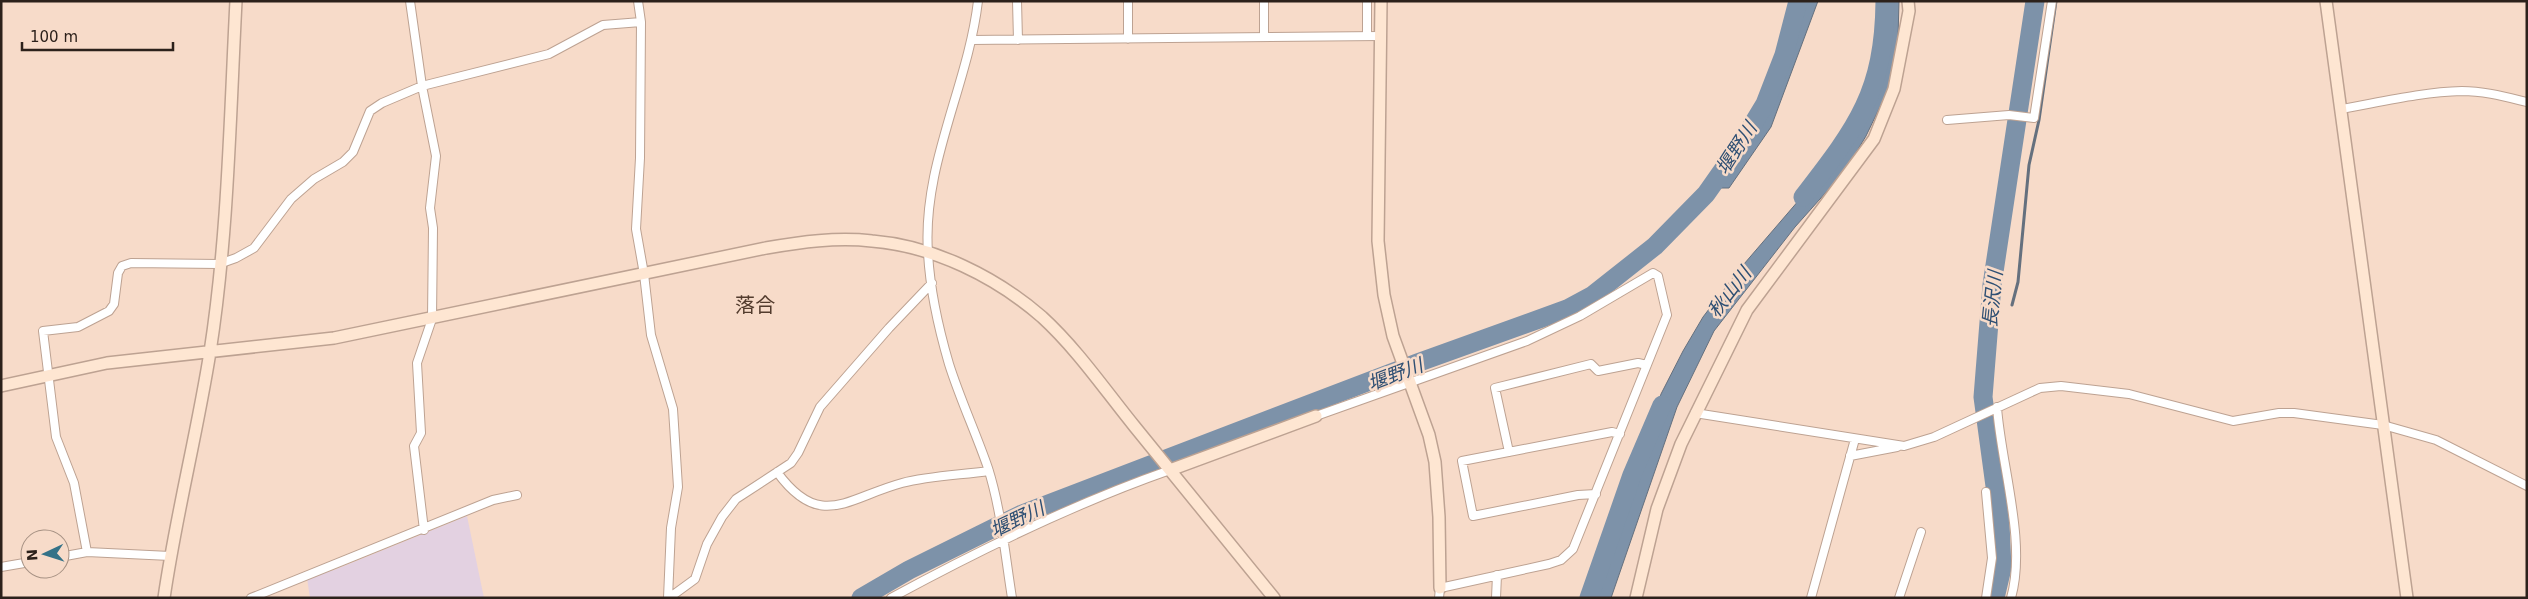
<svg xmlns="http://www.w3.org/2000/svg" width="2528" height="599" viewBox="0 0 2528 599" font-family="'DejaVu Sans','Noto Sans JP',sans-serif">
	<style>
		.education { fill: #e3d1e1 }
		.water { fill: #7d92a9; stroke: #65707e }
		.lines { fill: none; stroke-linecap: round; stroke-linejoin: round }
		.stream { stroke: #65707e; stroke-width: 3 }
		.river { stroke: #7d92a9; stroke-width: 19 }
		.street-casing { stroke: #bda292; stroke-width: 10 }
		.secondary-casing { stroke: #bda292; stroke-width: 14 }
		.street { stroke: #fff; stroke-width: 8 }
		.secondary { stroke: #fee6d2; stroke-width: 11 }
		.labels { text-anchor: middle; stroke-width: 5; stroke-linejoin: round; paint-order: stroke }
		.water-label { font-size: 19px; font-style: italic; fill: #2e4f73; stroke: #f7dbc9 }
		.quarter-label { font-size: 20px; fill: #523b2d; stroke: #f7dbc9 }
	</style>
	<rect width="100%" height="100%" fill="#f7dbc9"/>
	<path class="education" d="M467,516L484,598H310L307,578L334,570Z"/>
	<path class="water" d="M1806,1H1818L1771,127L1729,188H1714L1752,133L1773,93Z
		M1889,1H1899L1898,38L1891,84L1866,136L1845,171L1795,227L1714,331L1677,407L1611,598H1596L1661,394L1683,351L1703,317L1738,271L1855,135L1880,83L1888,37Z"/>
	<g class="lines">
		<path class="stream" d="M2012,305L2018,282L2029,165L2039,120L2056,1"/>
		<path class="river" d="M1803,197C1857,127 1884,93 1885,1
			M861,598L909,570L1022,514L1417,363L1567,309L1593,295L1655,246L1706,194L1739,147L1765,104L1784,55L1798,1
			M1589,598L1632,475L1662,405
			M1995,598L2002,568L2000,523L1983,397L1992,285L2035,1"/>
		<g class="street-casing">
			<path id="street" d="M410,1L422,86L436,156L430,208L433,228L432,319L417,363L421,433L414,446L424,530
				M638,1L641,22L640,158L636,229L644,274L651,335L673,409L678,487L671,528L668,598
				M978,1C968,86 922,165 928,253C930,289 939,330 949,364C960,399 976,433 988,468C1001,509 1005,554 1012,598
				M1017,1L1018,40
				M1128,1V39
				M1264,1V37
				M1367,1V36
				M972,40L1381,36
				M2341,109C2381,102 2422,92 2462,91C2484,91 2506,97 2527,102
				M1947,120L2009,115L2034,118L2052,1
				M1997,407C2001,465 2027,542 2011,598
				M1695,413L1904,446L1934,437L2040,388L2061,386L2129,394L2233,421L2279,413H2294L2383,425L2436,440L2527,486
				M1316,416L1527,341L1580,316L1653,273L1658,276L1667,315L1573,549L1561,560L1549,564L1440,588L1439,598
				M1509,452L1495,388L1591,364L1598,371L1638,363L1647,365
				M1850,456L1897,447
				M777,472C820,531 847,498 902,483C929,476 960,475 989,471
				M1596,494L1578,495L1473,516L1462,461L1612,432L1620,434
				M87,552L74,483L56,437L43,331L78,327L109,311L114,304L118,273L122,266L131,263L219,264L236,258L254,248L291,199L314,179L343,162L353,152L370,111L382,103L422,86L549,54L603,25L641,22
				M60,557L87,552L170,556
				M1,567L30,562
				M251,598L493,500L517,495
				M669,598L695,579L707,544L722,517L736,499L791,463L798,453L820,407L889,328L932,283
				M891,598C981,549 1073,504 1170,470
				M1496,598L1497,575
				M1811,598L1855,439
				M1899,598L1921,532
				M1986,598L1992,558L1986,492"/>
		</g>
		<g class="secondary-casing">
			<path id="secondary" d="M1381,1L1378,241L1384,295L1393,336L1429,435L1435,462L1439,517L1440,588
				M2326,1L2407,598
				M1,386L107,363L334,338L766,248C801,242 836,237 872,241C934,246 996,277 1042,317C1077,349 1105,390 1135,427C1181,484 1227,541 1274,598
				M1170,470L1316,416
				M164,598C176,515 197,434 210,352C228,237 230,117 236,1
				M1636,598L1657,509L1681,444L1747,310L1874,139L1894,89L1909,11L1908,1"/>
		</g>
		<use href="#street" class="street"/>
		<use href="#secondary" class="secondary"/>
	</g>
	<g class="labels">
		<g class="water-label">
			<text transform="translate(1736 148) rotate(-57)" y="7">堰野川</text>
			<text transform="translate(1729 292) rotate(-52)" y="7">秋山川</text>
			<text transform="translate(1992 299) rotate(-84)" y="7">長沢川</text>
			<text transform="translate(1395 374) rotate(-21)" y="7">堰野川</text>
			<text transform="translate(1017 519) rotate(-25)" y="7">堰野川</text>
		</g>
		<g class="quarter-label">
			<text x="755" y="312">落合</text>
		</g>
	</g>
	<rect width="2528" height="599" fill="none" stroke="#2c211b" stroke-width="5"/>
	<g transform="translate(45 554) rotate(266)"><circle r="24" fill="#f7dbc9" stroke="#a69183"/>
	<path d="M0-4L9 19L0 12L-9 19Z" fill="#347288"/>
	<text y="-8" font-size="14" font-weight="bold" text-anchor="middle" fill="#2c211b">N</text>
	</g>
	<path d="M22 42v8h151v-8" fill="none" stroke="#2c211b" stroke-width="2.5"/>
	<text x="30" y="42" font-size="15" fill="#2c211b" stroke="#f7dbc9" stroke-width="4" paint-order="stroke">100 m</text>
</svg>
